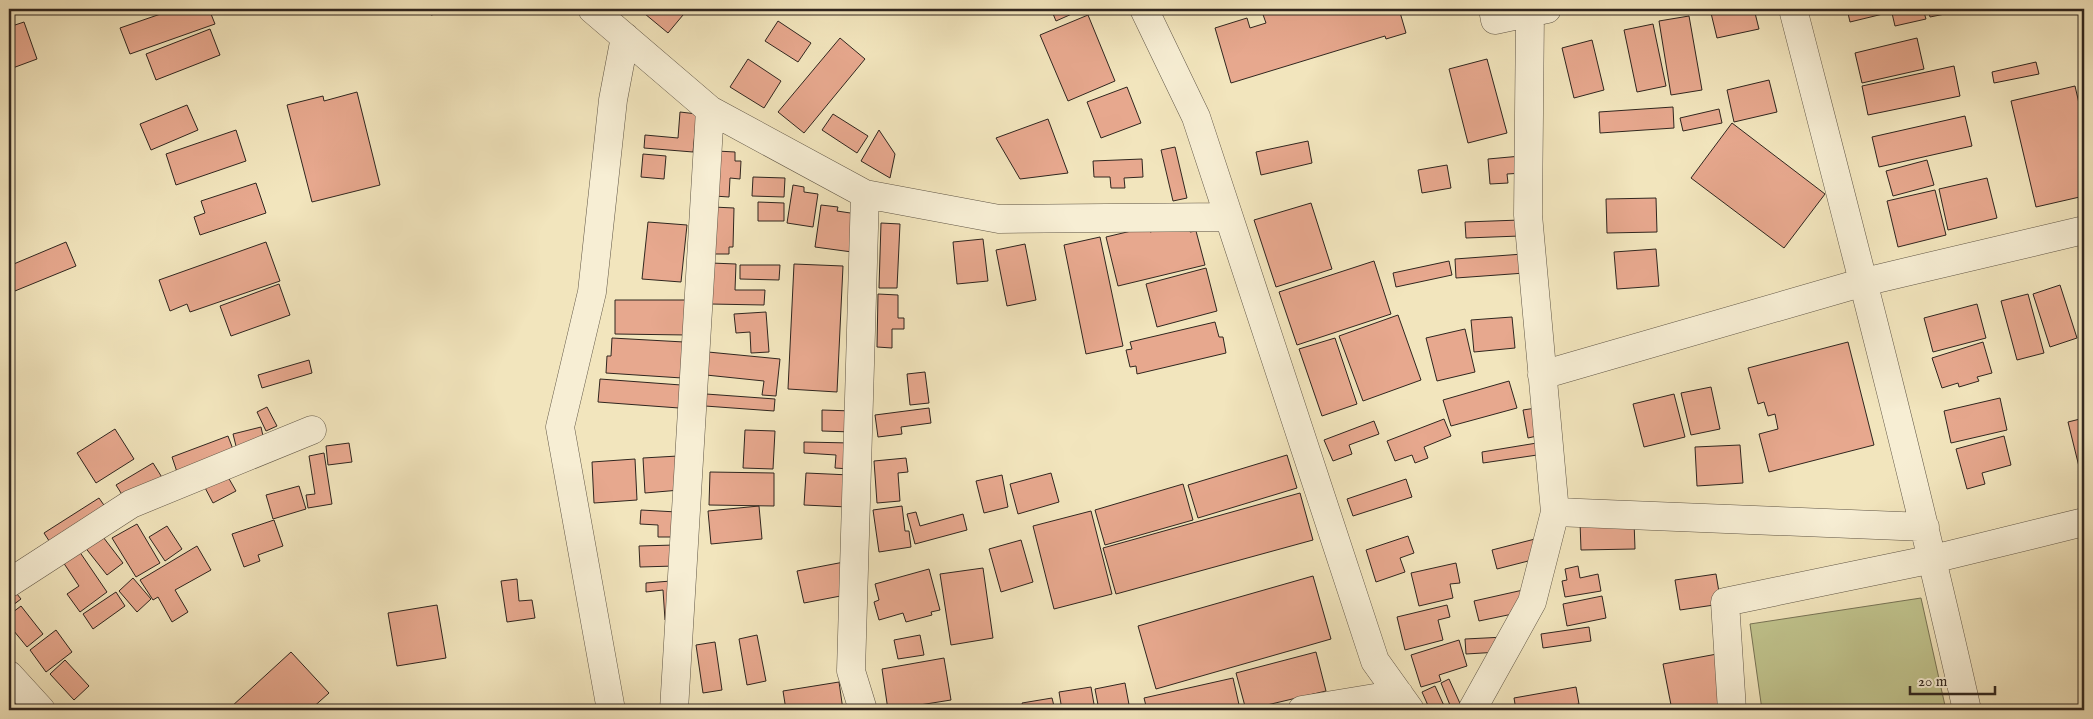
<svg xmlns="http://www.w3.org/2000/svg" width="2093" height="719" viewBox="0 0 2093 719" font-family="'IM FELL English',serif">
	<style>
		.green { fill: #c0c38d; stroke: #787456 }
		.building { fill: #e7a88e; stroke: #30261f }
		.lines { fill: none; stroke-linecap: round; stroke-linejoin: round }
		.minor-casing { stroke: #605646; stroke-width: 29 }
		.minor { stroke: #f7eed4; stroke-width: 28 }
	</style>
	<rect width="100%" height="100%" fill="#f2e5bd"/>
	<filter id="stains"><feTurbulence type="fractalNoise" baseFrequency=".004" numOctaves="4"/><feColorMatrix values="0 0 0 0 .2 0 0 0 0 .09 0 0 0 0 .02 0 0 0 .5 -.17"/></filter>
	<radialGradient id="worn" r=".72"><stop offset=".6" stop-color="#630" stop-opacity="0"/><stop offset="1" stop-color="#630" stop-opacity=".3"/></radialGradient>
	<path class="green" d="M1921,598L1946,710H1762L1750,624Z"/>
	<path class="building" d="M175,9H209L215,24L130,54L120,28Z
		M430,9H459L431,15Z
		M639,9H688L668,33Z
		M1051,9H1083L1056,21Z
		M1261,9H1399L1406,33L1386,39L1385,36L1231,83L1215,28L1247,18L1250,28L1266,23Z
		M1710,9H1754L1759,29L1717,38Z
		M1847,9H1886L1887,13L1850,22Z
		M1891,9H1923L1926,19L1895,26Z
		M1928,9H1959L1960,11L1930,17Z
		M1088,15L1115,81L1068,101L1040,35Z
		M1689,16L1702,90L1671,95L1659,21Z
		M778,21L811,43L798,62L765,41Z
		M24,22L37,59L10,69L9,27Z
		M1653,24L1666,86L1637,92L1624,30Z
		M210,29L220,55L156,80L146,54Z
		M840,38L865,59L804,133L778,112Z
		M1917,38L1924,69L1862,83L1855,53Z
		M1592,40L1604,90L1574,98L1562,48Z
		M748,59L781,81L764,108L730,87Z
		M1487,59L1507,133L1468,143L1449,69Z
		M2036,62L2039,74L1994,83L1992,72Z
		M1954,66L1960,96L1868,115L1862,86Z
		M1769,80L1777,112L1734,122L1727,90Z
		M2075,86L2084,125V196L2036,207L2011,101Z
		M1127,87L1141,123L1101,138L1087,102Z
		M357,92L380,185L312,202L287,105L323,96L324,101Z
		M187,105L198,130L151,150L140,124Z
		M1673,107L1674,128L1600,133L1599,112Z
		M1719,109L1722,123L1683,131L1680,118Z
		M680,112L697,114L693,152L644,148L645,135L678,138Z
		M833,114L868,136L857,153L822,130Z
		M1965,116L1972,146L1879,167L1872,137Z
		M1048,119L1068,173L1020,179L996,138Z
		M1732,123L1825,194L1784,248L1691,178Z
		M236,130L246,161L176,185L166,154Z
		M879,130L895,154L890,178L861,161Z
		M1308,141L1312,163L1261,175L1256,152Z
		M1175,147L1187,198L1173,201L1161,150Z
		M717,151L735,152V161H741L740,179L730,178L729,197L714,196Z
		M643,154L666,156L664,179L641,177Z
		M1521,156L1523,173L1507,174L1508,183L1490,184L1488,159Z
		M1142,159L1143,177L1124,178L1125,188H1111L1110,177H1094L1093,161Z
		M1927,160L1934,185L1893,196L1886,171Z
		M1447,165L1451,188L1422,193L1418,170Z
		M753,177L785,178L784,197L752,196Z
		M1987,178L1997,218L1948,230L1939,189Z
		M256,183L266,213L200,235L194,217L205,213L201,201Z
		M793,185L804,187V192L818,194L813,227L787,223Z
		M1935,190L1946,235L1898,247L1887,201Z
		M1656,198L1657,232L1607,233L1606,199Z
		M758,202L784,203V221H758Z
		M1311,203L1332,269L1276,287L1254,220Z
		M821,205L838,207L837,211L857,214L852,252L815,247Z
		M713,207L734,208L733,247H729V254H712Z
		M1520,220V236L1466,238L1465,222Z
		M648,222L687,225L681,282L642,279Z
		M881,223L900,224L897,288H879Z
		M1187,223L1190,232L1196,231L1205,265L1118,286L1106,237L1148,227L1150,232Z
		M1100,237L1123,346L1086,354L1064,245Z
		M983,239L988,281L957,284L953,242Z
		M66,242L76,266L10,293L9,266Z
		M266,242L280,281L190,312L187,304L170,311L159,280Z
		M1025,244L1036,300L1007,306L996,250Z
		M1656,249L1659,286L1617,289L1614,252Z
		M1523,254L1525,273L1456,278L1455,259Z
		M1374,261L1391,314L1297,345L1279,292Z
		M1449,261L1452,275L1396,287L1393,273Z
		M711,263L736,264L735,290H765L764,305L710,304Z
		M794,264L843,266L837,392L788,389Z
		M740,265H780L779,280L740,279Z
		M1206,268L1217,311L1157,327L1146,284Z
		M279,284L290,315L231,336L220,306Z
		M2060,285L2077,338L2050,347L2033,294Z
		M878,294L898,295V318H904V329H892V348L877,347Z
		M2028,294L2044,353L2017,360L2001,301Z
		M615,300H687V335L615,334Z
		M1977,304L1986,338L1933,352L1924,318Z
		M766,312L769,352L751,353L750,332L736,333L734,314Z
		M1398,315L1421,380L1363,401L1339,336Z
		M1512,317L1515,348L1474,352L1471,320Z
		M1215,322L1219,337H1223L1226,353L1137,374L1136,366L1130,367L1126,350L1132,349L1130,342Z
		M1465,329L1475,372L1437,381L1426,338Z
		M612,338L684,342L682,378L606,373L607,356H611Z
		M1335,338L1357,404L1322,416L1299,349Z
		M1848,342L1874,445L1769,472L1759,434L1778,429L1775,414L1768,416L1764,402L1758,404L1748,368Z
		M1983,342L1992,373L1977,377L1979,381L1959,387L1958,383L1942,388L1932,358Z
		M708,352L780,359L776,396L762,395L764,381L706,375Z
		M309,360L312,373L262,388L258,375Z
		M925,372L929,403L910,405L907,374Z
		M600,379L681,385L679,408L598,402Z
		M1509,381L1517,408L1451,426L1443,400Z
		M1711,387L1720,429L1691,435L1681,393Z
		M706,394L775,399L774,411L705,406Z
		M1674,394L1685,437L1644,447L1633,404Z
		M2000,398L2007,430L1951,443L1944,411Z
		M267,407L277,426L266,431L257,412Z
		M929,408L931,423L901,427L902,434L878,437L875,415Z
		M1536,408L1541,435L1528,438L1523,410Z
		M822,410L853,411L852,432L822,431Z
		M2084,418V487L2068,422Z
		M1444,419L1451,436L1424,447L1428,458L1415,463L1412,455L1395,461L1387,441Z
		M1374,421L1379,434L1349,445L1352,454L1333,461L1324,440Z
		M261,427L263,436L237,450L233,434Z
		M115,429L134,459L96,483L77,453Z
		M745,430L775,431L773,469L743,468Z
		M228,436L234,452L177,472L172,457Z
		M2004,436L2011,465L1982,473L1985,484L1967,489L1956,449Z
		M804,442L851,443L850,469L835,468L836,455L804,453Z
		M1543,442L1544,454L1483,463L1482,452Z
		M349,443L352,462L328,465L326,446Z
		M1740,445L1743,483L1697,486L1695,447Z
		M324,453L332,504L308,508L306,495L315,494L309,456Z
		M1287,455L1297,488L1198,518L1188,485Z
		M678,456L680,490L645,493L643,458Z
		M906,458L908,472L898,473L900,501L877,503L874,461Z
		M635,459L637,500L594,503L592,462Z
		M153,463L163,479L126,501L116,485Z
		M224,470L236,491L213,503L202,482Z
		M710,472L774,473V506L709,505Z
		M806,473L850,475L848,507L804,505Z
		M1051,473L1059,502L1018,514L1010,484Z
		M1002,475L1008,507L984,513L976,481Z
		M1406,479L1412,497L1353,516L1347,499Z
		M1183,484L1193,520L1105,545L1095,510Z
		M299,486L306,509L273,519L266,495Z
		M1300,493L1313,540L1116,594L1103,548Z
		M99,498L108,511L53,547L44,533Z
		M759,506L762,539L711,544L708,511Z
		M902,506L905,531H909L911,547L879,552L873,510Z
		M641,510L677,512L676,537H658V525L640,524Z
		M1091,511L1112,594L1054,609L1033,526Z
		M916,512L920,526L963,514L967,530L915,544L907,514Z
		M274,520L283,546L258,555L260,561L244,567L232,534Z
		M1634,521L1635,549L1581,550L1580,522Z
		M137,524L160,563L136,577L112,538Z
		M167,526L182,549L165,561L149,537Z
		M100,533L123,563L107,575L84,546Z
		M1408,536L1414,553L1400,558L1405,572L1376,582L1366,550Z
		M1535,539L1540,558L1497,569L1492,550Z
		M1021,540L1033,582L1001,592L989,549Z
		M675,545V566L640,567L639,546Z
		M197,546L211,570L175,590L188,612L172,622L158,597L153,600L140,580Z
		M77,548L107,592L80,612L67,594L79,586L61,559Z
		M844,562L851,594L804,603L797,571Z
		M1456,563L1460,583L1450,584L1453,598L1419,606L1411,573Z
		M1578,566L1580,578L1598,574L1601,591L1565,597L1562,581L1567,580L1565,569Z
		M983,568L993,638L951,645L940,574Z
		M929,569L940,610L931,612L932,615L906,622L903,613L879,620L874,602L879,600L875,584Z
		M1716,574L1721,604L1680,610L1675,580Z
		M1313,576L1331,639L1156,689L1138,626Z
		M133,578L151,599L137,612L119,591Z
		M517,579L519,601L532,600L535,618L507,622L501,581Z
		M671,581L674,619L665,620L663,590L646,592V583Z
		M13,589L21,599L9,608V593Z
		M1523,590L1527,611L1479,621L1474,601Z
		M116,592L125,606L93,629L83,614Z
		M1602,596L1606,618L1567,626L1563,604Z
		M437,605L446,658L397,666L388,613Z
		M1447,605L1450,617L1438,620L1443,640L1405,650L1397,617Z
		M21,606L43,634L27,647L9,625V615Z
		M1589,627L1591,641L1543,648L1541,634Z
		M56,630L72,652L46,672L30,650Z
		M757,635L766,681L747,685L739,639Z
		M920,635L924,655L898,659L894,640Z
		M1505,637L1499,652L1466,654L1465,639Z
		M1459,640L1467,666L1439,675L1441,681L1421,687L1411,655Z
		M715,642L722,690L703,693L696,645Z
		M291,652L329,693L310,710H234L231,707Z
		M1316,652L1326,691L1246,710L1236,673Z
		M1717,654L1728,708L1715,710H1672L1663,664Z
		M944,658L951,700L888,710L882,669Z
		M65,660L89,686L74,700L50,674Z
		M1233,678L1240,709L1147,710L1144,698Z
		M1449,679L1463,710H1452L1441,683Z
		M839,682L843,710H786L783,691Z
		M1125,683L1130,710H1099L1095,689Z
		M1435,686L1446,710H1430L1422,692Z
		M1091,687L1095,710H1062L1059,692Z
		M1576,687L1579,704L1544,710H1516L1514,698Z
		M1052,698L1055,710H1024L1022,703Z"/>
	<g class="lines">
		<g class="minor-casing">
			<path id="minor" d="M592,9L710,110L865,194L999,219L1229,217
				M1144,9L1196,117L1375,661L1410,710
				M1493,9L1495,20L1547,9
				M1793,9C1853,242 1914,475 1967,710
				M1542,375L1864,282L2084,230
				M1555,512L1925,527
				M9,583L131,504L312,430
				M9,675L41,710
				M611,710L560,427L592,292L613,100L625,37
				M674,710L710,110
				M863,710L851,671L865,194
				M1302,710L1399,694
				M1472,710L1532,602L1555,512L1528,215L1530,13
				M1732,710L1725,602L1933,559L2084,522"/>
		</g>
		<use href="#minor" class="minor"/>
	</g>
	<rect width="2093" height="719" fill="none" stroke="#f2e5bd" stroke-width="30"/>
	<rect x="10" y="10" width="2073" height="699" fill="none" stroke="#30261f" stroke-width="2.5"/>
	<rect x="15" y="15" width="2063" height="689" fill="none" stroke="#30261f"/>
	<path d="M1910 686v8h85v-8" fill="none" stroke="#30261f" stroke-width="2.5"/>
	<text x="1918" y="686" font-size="15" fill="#30261f" stroke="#f7eed4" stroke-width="4" paint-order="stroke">20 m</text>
	<rect width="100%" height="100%" filter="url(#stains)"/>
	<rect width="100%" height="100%" fill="url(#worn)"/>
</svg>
